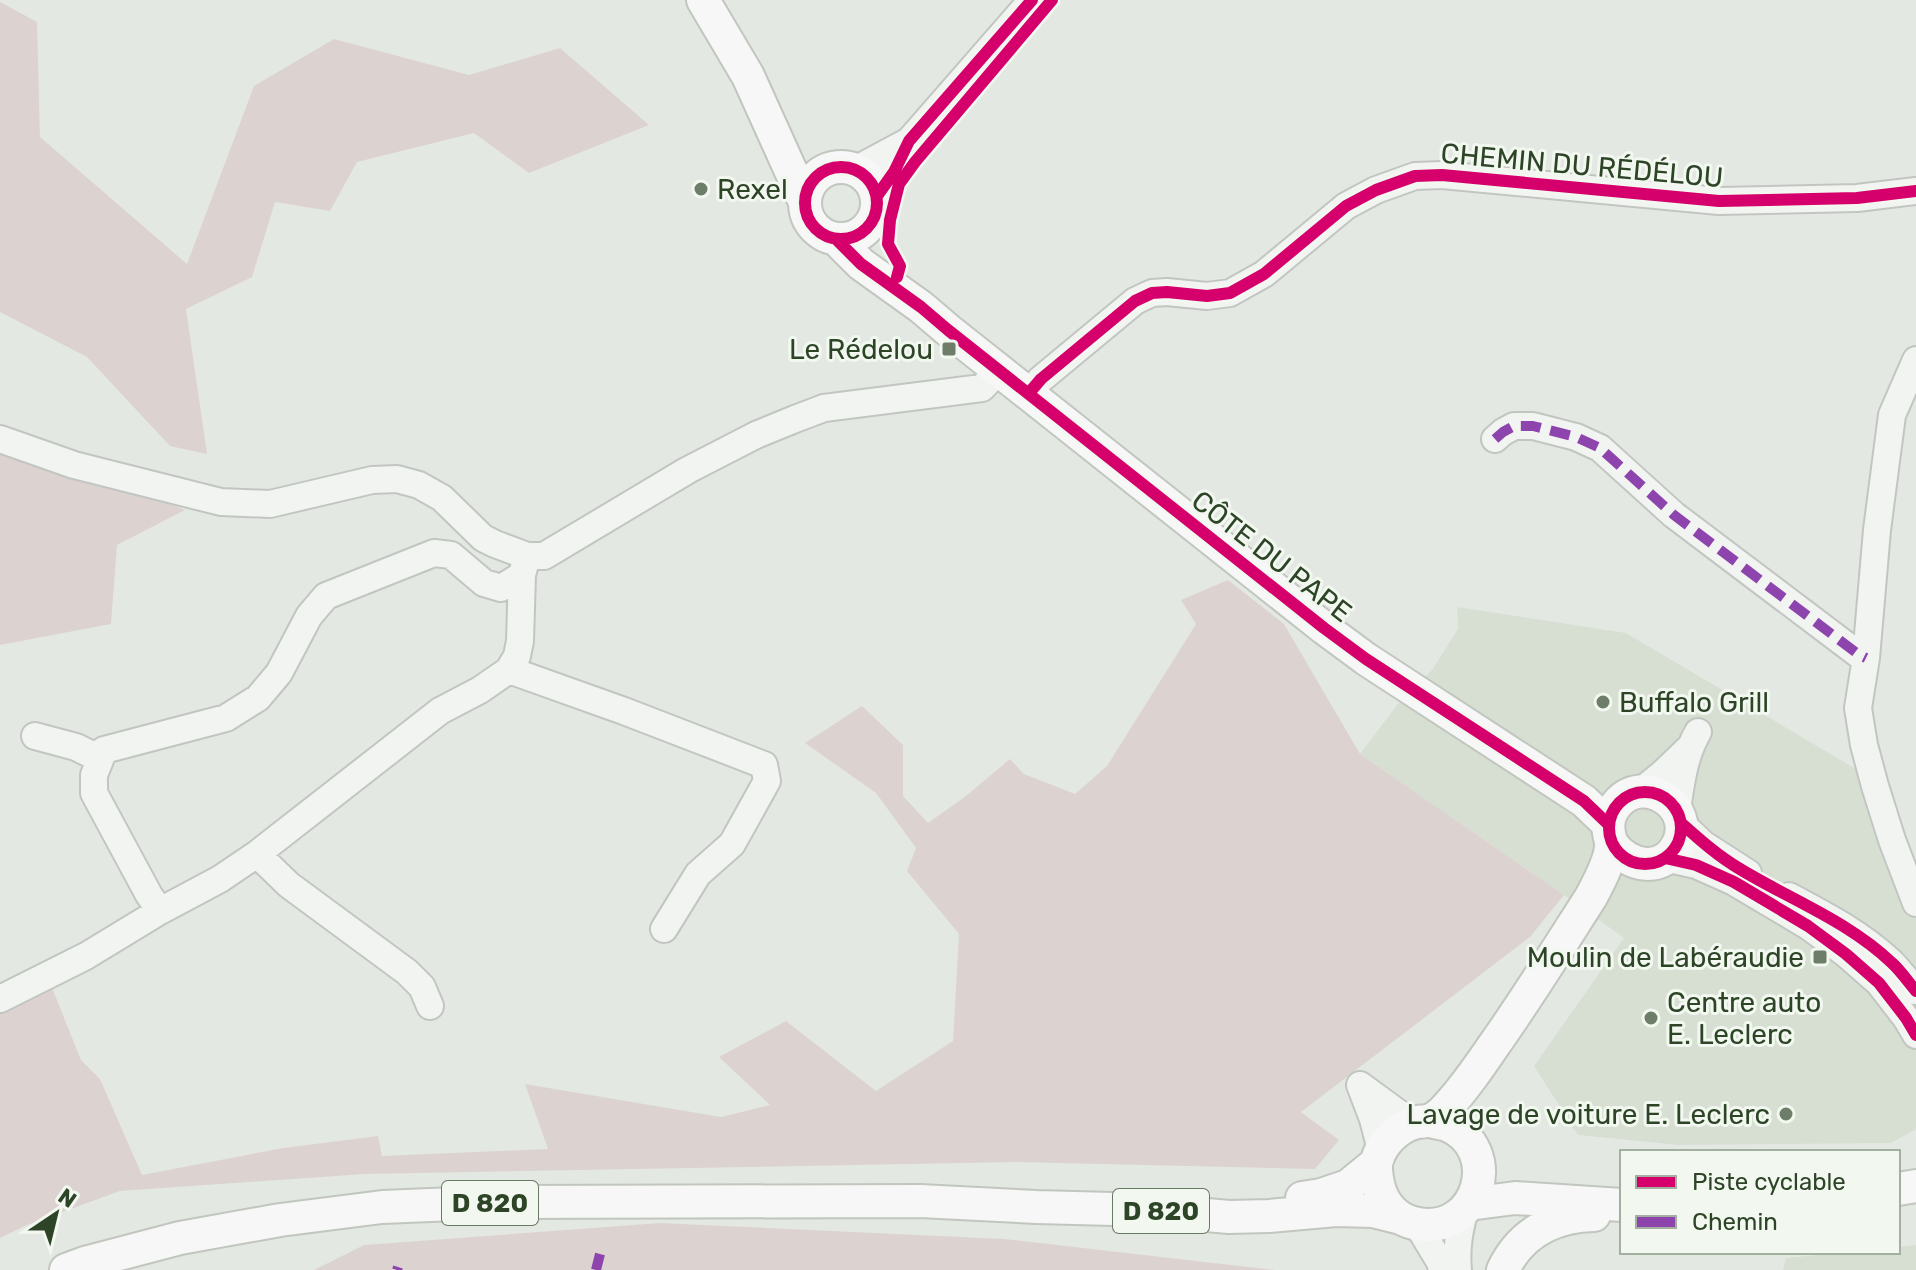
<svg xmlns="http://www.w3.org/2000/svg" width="1916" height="1270" viewBox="0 0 1916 1270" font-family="Rubik,sans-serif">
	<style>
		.built { fill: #d7dfd3 }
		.green { fill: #dcd3d1 }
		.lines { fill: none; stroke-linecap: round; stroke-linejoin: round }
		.minor-casing { stroke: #c2c6c1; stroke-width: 30 }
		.major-casing { stroke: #c1c6be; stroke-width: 36 }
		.minor { stroke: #f2f4f2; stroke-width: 26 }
		.major { stroke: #f6f7f6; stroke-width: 32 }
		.quiet { stroke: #8e44ad; stroke-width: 10; stroke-dasharray: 20 10; stroke-linecap: butt }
		.cycleway-casing { stroke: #f2f8f0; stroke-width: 17 }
		.cycleway { stroke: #d6006c; stroke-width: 12 }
		.poi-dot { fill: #6d7d69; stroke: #f2f8f0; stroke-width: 3 }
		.labels { text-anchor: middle; stroke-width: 6; stroke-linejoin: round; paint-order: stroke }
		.shield { fill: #f2f8f0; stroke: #687a63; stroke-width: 2 }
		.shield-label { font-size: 26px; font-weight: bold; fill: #2d4427 }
		.street-label { font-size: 28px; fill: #2d4427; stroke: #f2f8f0 }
		.poi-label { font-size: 28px; fill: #2d4427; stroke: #f2f8f0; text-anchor: start }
	</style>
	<rect width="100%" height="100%" fill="#e4e8e3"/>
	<path class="built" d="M1457,607L1626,633L1883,785L1916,864V1129L1891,1143L1679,1145L1578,1135L1534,1066L1624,938L1564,895L1360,754L1398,704L1432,670L1458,629Z
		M1916,1245V1270H1783L1786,1258L1847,1252H1898V1247Z"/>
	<path class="green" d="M0,2L37,22L40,137L187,264L254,86L334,39L469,75L560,48L649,125L529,173L474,133L357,162L330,211L275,202L252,277L186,309L207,454L170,446L87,357L0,312Z
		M0,446L60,460L185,510L117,545L111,624L0,645Z
		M1228,580L1284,624L1360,754L1564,895L1530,937L1301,1112L1339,1140L1315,1169L1016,1162L365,1174L120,1191L27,1225L0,1238V1003L49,980L81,1060L100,1079L142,1175L283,1148L378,1136L382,1156L548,1149L525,1084L721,1117L770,1105L719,1057L786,1021L876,1091L953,1041L959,934L907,871L916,848L876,793L805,743L862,706L903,745V796L928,823L966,796L1010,759L1024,774L1075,794L1107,766L1196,624L1181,600Z
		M660,1223L1004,1239L1275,1270H314L364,1245Z"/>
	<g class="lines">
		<g class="minor-casing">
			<path id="minor" d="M855,170L909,141
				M877,196L894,172L909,141L1032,0
				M1916,360L1892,415L1877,530L1866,658L1858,708L1864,745L1875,786L1892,840L1916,903
				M1029,393L1041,379L1135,301L1152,293L1167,292L1207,296L1230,293L1264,274L1346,206L1376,190L1415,176L1442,175L1719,201L1857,198L1916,191
				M0,439L74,465L221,502L270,504L372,480L397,479L419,485L442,498L483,538L495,544L527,556H544L688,470L756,435L795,419L824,408L982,388L999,370
				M1495,439L1503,432L1514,426H1533L1576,437L1600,448L1674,515L1858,654L1866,658
				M509,670L624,711L764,765L767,781L732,844L698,874L664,929
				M35,736L76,747L100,759
				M1641,791L1663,773L1690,747
				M1677,810C1681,783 1684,756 1698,732
				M1681,823L1703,844L1748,873
				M257,854L289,885L407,972L422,987L430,1006
				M1665,858L1696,865L1734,882L1808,926L1846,954L1879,983L1906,1018L1916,1035
				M1789,896C1825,915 1861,934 1891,962C1900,971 1908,982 1916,991
				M160,911L149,895L94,793V775L104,750L226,718L258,698L279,673L309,616L326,596L434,553L451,555L484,583L501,588L522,575
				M0,999L86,956L160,911L220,879L257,854L440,711L480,690L509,670L517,656L520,641L522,575L527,556
				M1360,1085L1373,1119L1381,1150
				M1360,1085L1401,1115L1416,1122
				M1417,1224L1440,1262L1442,1270
				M1458,1270C1456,1248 1459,1231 1465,1210"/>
		</g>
		<g class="major-casing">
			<path id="major" d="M703,0L748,76L804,200
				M805 203a36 36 0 1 1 72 0a36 36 0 1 1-72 0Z
				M837,240L861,264L921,307L948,330L1324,628L1366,659L1584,801L1608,824
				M1430,1121C1435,1123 1442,1123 1447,1125C1504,1149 1479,1235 1418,1224C1394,1220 1380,1201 1377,1178C1376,1172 1375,1166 1377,1160C1382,1143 1397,1128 1414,1123C1421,1120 1419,1123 1426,1121C1433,1120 1441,1114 1446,1108C1464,1089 1479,1067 1494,1045C1528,997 1559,947 1591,897C1598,884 1611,860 1611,845C1612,842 1609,836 1609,833C1607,823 1610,812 1617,804C1644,772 1696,807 1678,844C1663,874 1629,867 1612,844
				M1898,1189L1916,1186
				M1302,1198L1321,1195L1348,1186L1375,1164
				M1469,1204L1515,1198L1622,1205
				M66,1270L85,1263L180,1238L280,1220L382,1207L503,1202L920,1201L1036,1207L1151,1210L1229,1217L1269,1216L1336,1210L1373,1211L1401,1218
				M1503,1270C1521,1232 1554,1216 1594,1215"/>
		</g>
		<use href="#minor" class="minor"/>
		<use href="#major" class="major"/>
		<path class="quiet" d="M1495,439L1503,432L1514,426H1533L1576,437L1600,448L1674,515L1858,654L1866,658
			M397,1270L398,1267
			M596,1270L600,1254"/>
		<g class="cycleway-casing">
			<path id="cycleway" d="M805 203a36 36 0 1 1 72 0a36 36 0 1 1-72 0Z
				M877,196L894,172L909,141L1032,0
				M837,240L861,264L921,307L948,330L1324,628L1366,659L1584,801L1608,824
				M897,277L900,266L888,244L890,220L899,184L915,162L1052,0
				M1029,393L1041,379L1135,301L1152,293L1167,292L1207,296L1230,293L1264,274L1346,206L1376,190L1415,176L1442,175L1719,201L1857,198L1916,191
				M1609 828a36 36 0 1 1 72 0a36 36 0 1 1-72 0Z
				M1681,823C1700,840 1718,856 1740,869C1791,900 1848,921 1892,963C1901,971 1908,982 1916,991
				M1665,858L1696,865L1734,882L1808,926L1846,954L1879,983L1906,1018L1916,1035"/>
		</g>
		<use href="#cycleway" class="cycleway"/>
	</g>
	<g class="poi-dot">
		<circle cx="701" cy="189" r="8"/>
		<rect x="941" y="341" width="16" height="16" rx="4"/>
		<circle cx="1603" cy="702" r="8"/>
		<rect x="1812" y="949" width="16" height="16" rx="4"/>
		<circle cx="1651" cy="1018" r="8"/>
		<circle cx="1786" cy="1114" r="8"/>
	</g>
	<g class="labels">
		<g class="shield">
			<rect x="442" y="1181" width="96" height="44" rx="6"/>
			<rect x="1113" y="1189" width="96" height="44" rx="6"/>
		</g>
		<g class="shield-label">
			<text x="490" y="1212">D 820</text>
			<text x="1161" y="1220">D 820</text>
		</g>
		<g class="street-label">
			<text transform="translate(1582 165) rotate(5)" y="10">CHEMIN DU RÉDÉLOU</text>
			<text transform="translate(1272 556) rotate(38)" y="10">CÔTE DU PAPE</text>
		</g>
		<g class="poi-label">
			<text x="717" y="199">Rexel</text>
			<text x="933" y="359" text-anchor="end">Le Rédelou</text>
			<text x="1619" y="712">Buffalo Grill</text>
			<text x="1804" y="967" text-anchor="end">Moulin de Labéraudie</text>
			<text x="1667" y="1012">Centre auto<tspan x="1667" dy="32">E. Leclerc</tspan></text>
			<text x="1770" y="1124" text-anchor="end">Lavage de voiture E. Leclerc</text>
		</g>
	</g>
	<rect x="1620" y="1150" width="280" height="104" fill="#f2f8f0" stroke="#a3b0a0" stroke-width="2"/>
	<rect x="1636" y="1176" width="40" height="12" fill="#d6006c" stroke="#a3b0a0" stroke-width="2"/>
	<text x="1692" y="1190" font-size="24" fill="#2d4427">Piste cyclable</text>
	<rect x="1636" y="1216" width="40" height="12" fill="#8e44ad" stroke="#a3b0a0" stroke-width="2"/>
	<text x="1692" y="1230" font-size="24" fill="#2d4427">Chemin</text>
	<g transform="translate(56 1214) rotate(35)" stroke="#f2f8f0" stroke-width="6" paint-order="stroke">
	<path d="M0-6L14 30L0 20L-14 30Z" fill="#2d4427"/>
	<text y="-12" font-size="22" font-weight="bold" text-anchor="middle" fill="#2d4427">N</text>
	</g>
</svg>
